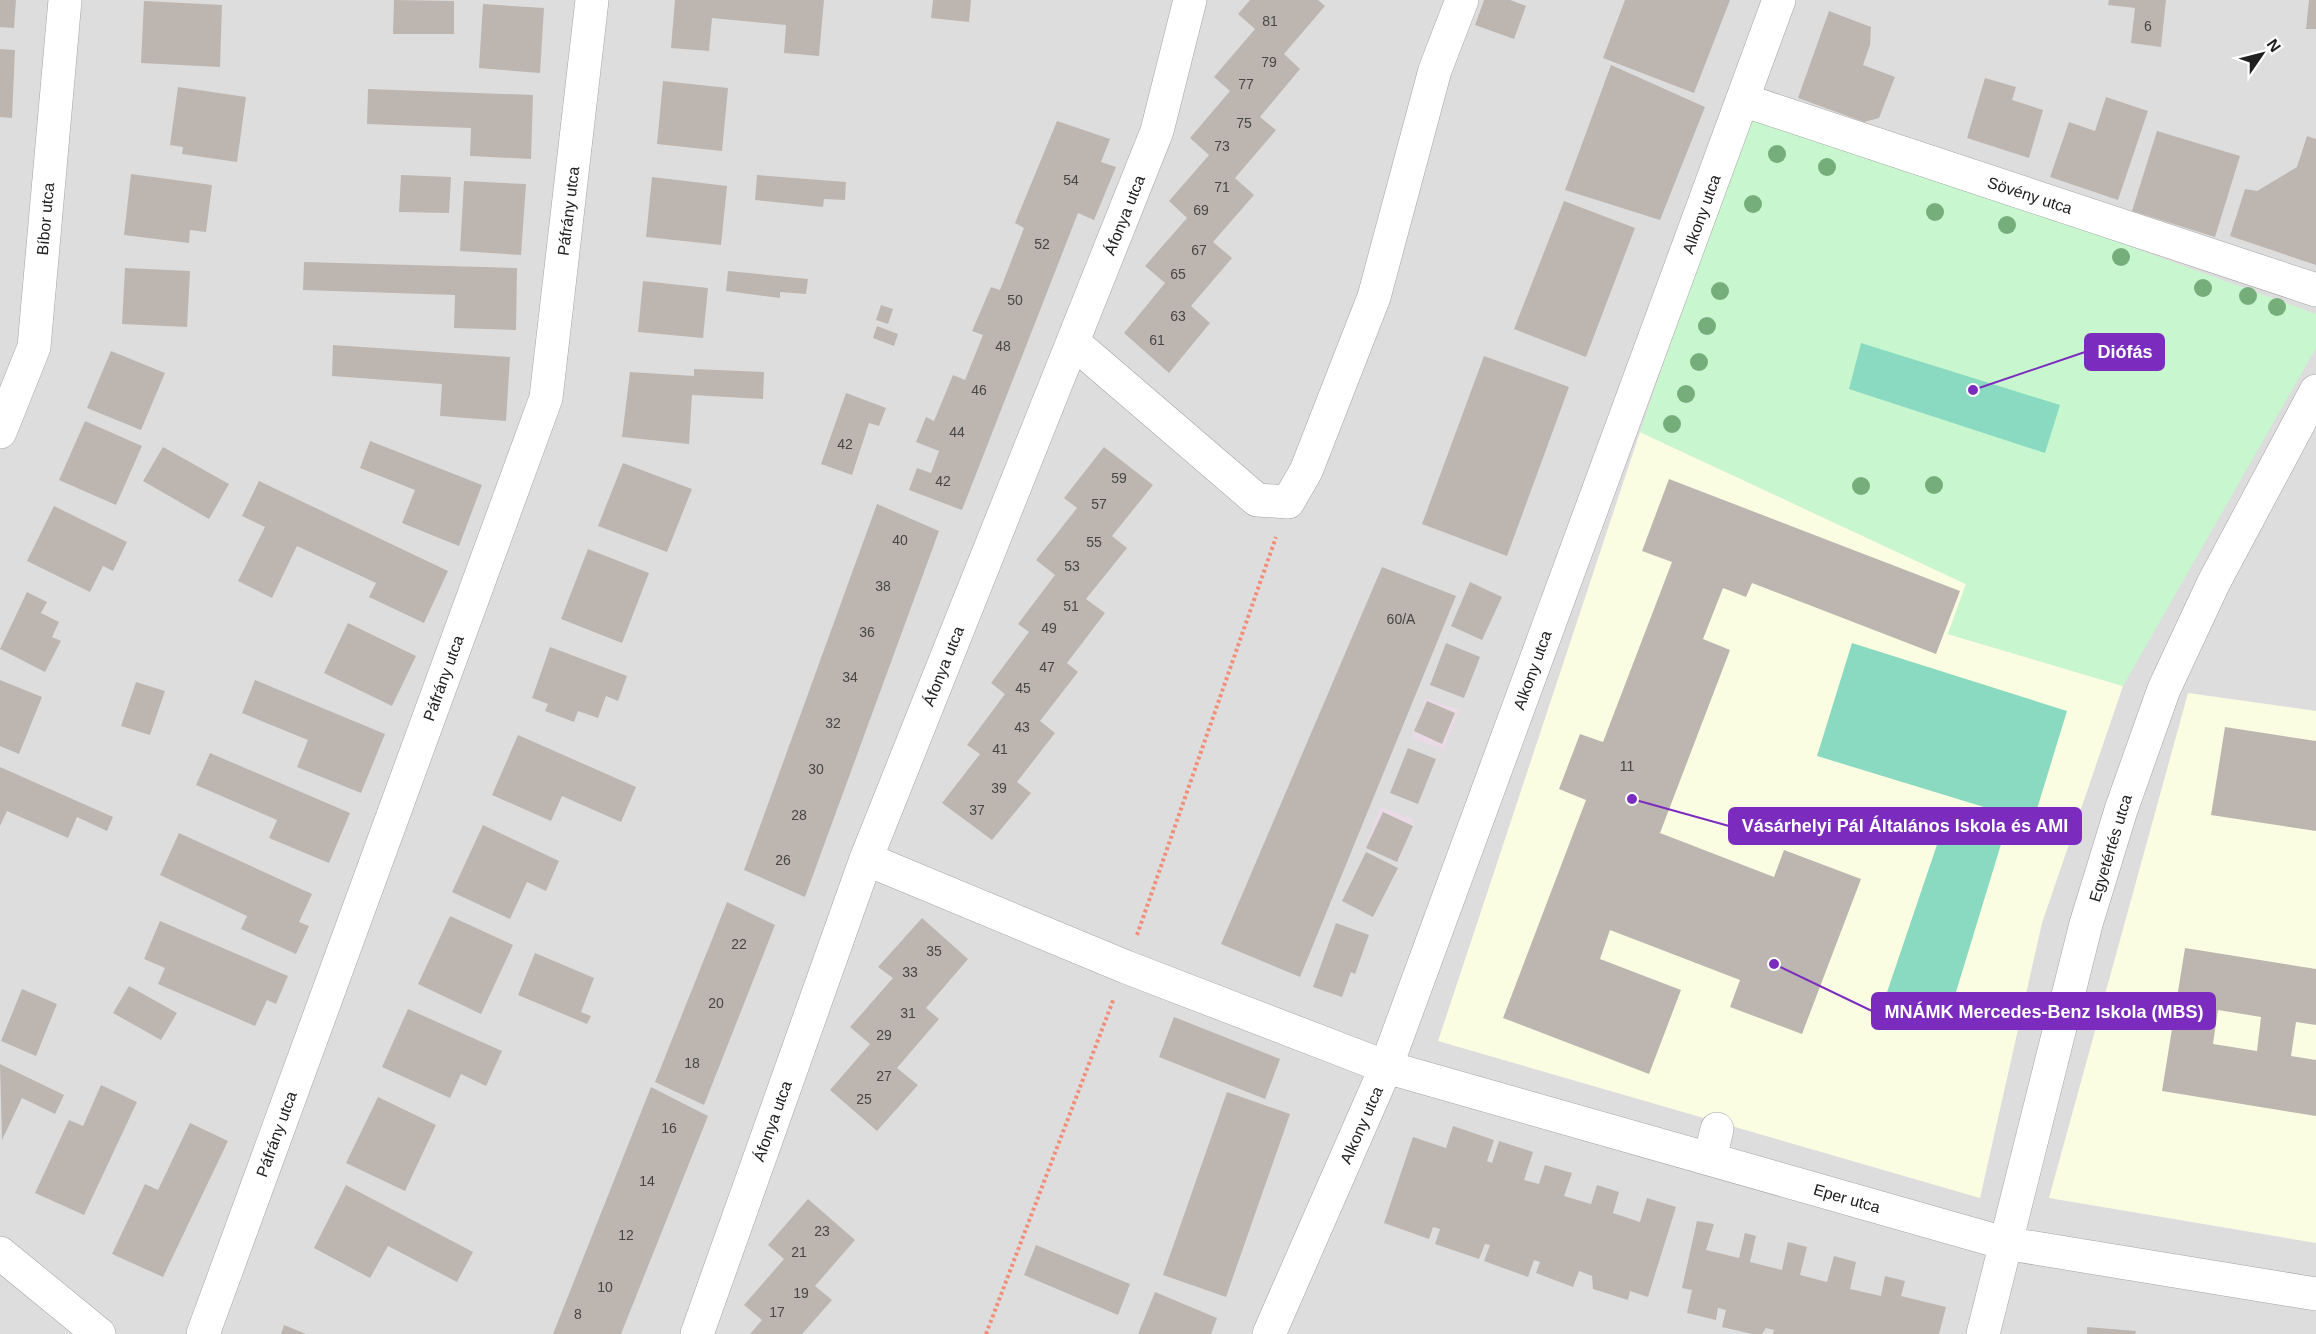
<svg xmlns="http://www.w3.org/2000/svg" width="2316" height="1334" viewBox="0 0 2316 1334" font-family="Arial,sans-serif">
	<style>
		.residential { fill: #dedddd }
		.industrial { fill: #e9dae5 }
		.education { fill: #fbfde3 }
		.park { fill: #c8f7cf }
		.pitch { fill: #8adac1 }
		.building { fill: #bdb6b0; fill-rule: evenodd }
		.lines { fill: none; stroke-linecap: round; stroke-linejoin: round }
		.minor-casing { stroke: #a4a4a4; stroke-width: 34 }
		.path { stroke: #f28d77; stroke-width: 4; stroke-dasharray: 3 3; stroke-linecap: butt }
		.minor { stroke: #fff; stroke-width: 33 }
		.tree { fill: #76ae7b }
		.labels { text-anchor: middle; stroke-width: 4.5; stroke-linejoin: round; paint-order: stroke }
		.number-label { font-size: 14px; fill: #474644 }
		.street-label { font-size: 16px; fill: #202020; stroke: #fff }
		.leader { fill: none; stroke: #7b2cbf; stroke-width: 2 }
		.callout-dot { fill: #7b2cbf; stroke: #fff; stroke-width: 2 }
		.callout { fill: #7b2cbf; stroke: #7b2cbf; stroke-width: 2 }
		.callout-label { font-size: 18px; text-anchor: middle; font-weight: bold; fill: #fff }
	</style>
	<rect width="100%" height="100%" fill="#f0eee7"/>
	<path class="residential" d="M0,0H2316V1334H0Z"/>
	<path class="industrial" d="M1426,698L1459,710L1444,750L1412,738Z
		M1380,807L1413,819L1399,860L1365,848Z"/>
	<path class="education" d="M1640,432L1966,584L1948,634L2123,686L2042,923L1980,1198L1438,1041Z
		M2188,693L2316,711V1243L2049,1198Z"/>
	<path class="park" d="M1751,109L2316,314V348L2123,686L1948,634L1966,584L1640,432Z"/>
	<path class="pitch" d="M1861,343L2060,405L2045,453L1849,389Z
		M1852,643L2067,711L2033,822L1817,756Z
		M1944,824L2002,841L1946,1025L1884,1001Z"/>
	<path class="building" d="M0,0H16L14,28L0,27Z
		M394,0L454,1V34H393Z
		M675,0H824L819,56L784,53L786,25L712,18L709,51L671,48Z
		M933,0H971L969,22L931,18Z
		M1250,0H1318L1325,6L1284,54L1300,69L1260,117L1276,130L1235,178L1254,195L1213,242L1232,258L1191,306L1210,323L1169,373L1124,333L1165,283L1145,266L1187,218L1169,201L1209,155L1190,138L1230,91L1214,77L1255,29L1238,14Z
		M1484,0H1510L1526,6L1514,39L1475,25Z
		M1625,0H1730L1694,93L1603,58Z
		M2109,0H2166L2161,47L2131,43L2135,8L2108,5Z
		M2309,0H2316V29H2306Z
		M144,1L222,5L220,67L141,63Z
		M483,4L544,8L540,73L479,68Z
		M1829,11L1871,27L1870,45L1863,65L1895,77L1879,118L1864,122L1798,98Z
		M0,49L15,50L12,118L0,117Z
		M1611,65L1705,107L1660,220L1565,190Z
		M1985,78L2016,87L2012,100L2043,110L2029,158L1967,138Z
		M663,81L728,88L722,151L657,144Z
		M178,87L246,97L237,162L182,154L183,147L170,145Z
		M368,89L533,95L531,159L470,156L471,128L367,124Z
		M2106,97L2148,111L2118,200L2050,177L2069,122L2095,131Z
		M1057,121L1110,139L1101,162L1116,167L1094,220L1078,213L962,510L909,490L917,468L931,473L939,451L916,442L926,417L934,421L953,375L965,380L983,335L972,331L991,287L1000,290L1024,228L1015,223Z
		M2157,131L2240,156L2215,237L2132,211Z
		M2307,136L2316,139V265L2230,236L2245,189L2257,191L2297,167Z
		M131,174L212,185L206,232L190,230L189,243L124,235Z
		M401,175L451,177L449,213L399,212Z
		M757,175L846,182L845,200L824,199L823,207L755,200Z
		M652,177L727,186L721,245L646,237Z
		M464,181L526,184L521,255L460,251Z
		M1564,201L1635,228L1586,357L1514,329Z
		M304,262L517,268L516,330L454,328L455,295L303,290Z
		M125,268L190,271L187,327L122,324Z
		M728,271L808,279L806,294L780,292V298L726,291Z
		M643,281L708,288L703,338L638,332Z
		M881,305L893,309L888,324L876,320Z
		M877,326L898,334L894,346L873,338Z
		M333,345L510,357L506,421L440,416L442,384L332,376Z
		M111,351L165,373L141,430L87,408Z
		M1484,356L1569,387L1507,556L1422,524Z
		M694,369L764,372L763,399L692,395L689,444L622,437L630,372L694,376Z
		M846,393L886,408L879,426L869,423L852,475L821,464Z
		M85,421L142,446L116,505L59,480Z
		M370,441L482,485L459,546L402,523L415,490L360,468Z
		M163,447L229,484L209,519L143,481Z
		M1104,447L1153,485L1112,536L1127,548L1086,599L1105,613L1067,663L1078,672L1040,721L1055,733L1017,782L1031,793L992,840L942,803L980,754L967,745L1005,694L991,683L1029,632L1018,624L1055,575L1036,560L1077,508L1064,498Z
		M623,463L692,489L667,552L598,526Z
		M1669,479L1960,591L1936,654L1752,583L1746,597L1723,588L1703,639L1730,650L1660,833L1774,877L1784,850L1861,879L1802,1034L1730,1007L1740,980L1610,930L1600,959L1681,990L1649,1074L1503,1018L1586,800L1559,789L1580,734L1603,742L1672,562L1642,551Z
		M259,481L448,571L424,623L369,597L376,583L297,546L272,598L238,581L265,527L242,516Z
		M877,504L939,531L805,897L744,870Z
		M54,506L127,542L113,571L103,566L90,592L27,561Z
		M588,549L649,573L622,643L561,619Z
		M1382,567L1456,596L1300,977L1221,944Z
		M1470,582L1502,597L1482,640L1451,626Z
		M27,592L47,602L41,613L59,622L52,637L61,641L45,672L0,649Z
		M348,623L416,656L392,706L324,673Z
		M1446,643L1480,657L1464,698L1430,685Z
		M550,647L627,676L618,701L606,696L598,718L578,711L574,722L545,711L548,704L532,698Z
		M0,680L42,697L19,754L0,746Z
		M255,680L385,734L361,793L297,767L308,740L242,713Z
		M136,682L165,691L150,735L121,726Z
		M1427,701L1455,713L1442,744L1414,731Z
		M2225,727L2316,741V831L2211,815Z
		M518,735L636,787L621,822L562,796L551,821L492,795Z
		M1408,748L1436,759L1418,804L1390,793Z
		M210,753L350,813L329,863L269,838L277,820L196,785Z
		M0,767L113,817L107,831L77,817L68,838L7,811L0,826Z
		M1383,812L1413,826L1397,862L1366,848Z
		M483,825L559,861L546,891L527,882L510,919L452,892Z
		M179,833L312,894L299,922L309,926L296,954L241,929L247,916L160,875Z
		M1366,852L1398,868L1373,917L1342,901Z
		M727,902L775,925L704,1105L655,1082Z
		M450,916L513,945L481,1014L418,984Z
		M922,918L968,959L926,1008L939,1019L897,1068L918,1085L877,1131L830,1090L870,1044L850,1027L893,978L878,967Z
		M160,921L288,976L276,1004L267,1000L255,1026L158,984L165,968L144,959Z
		M1336,923L1369,935L1355,974L1351,972L1342,997L1313,987Z
		M2185,948L2316,969V1025L2296,1022L2291,1056L2316,1060V1116L2162,1091ZM2218,1010L2261,1017L2257,1051L2213,1044Z
		M535,953L594,978L581,1012L591,1016L587,1024L518,995Z
		M129,986L177,1013L161,1040L113,1013Z
		M22,989L57,1004L36,1056L1,1041Z
		M408,1009L502,1051L486,1086L461,1074L450,1098L382,1067Z
		M1174,1017L1280,1059L1265,1099L1159,1057Z
		M0,1064L64,1095L55,1114L22,1098L2,1140Z
		M101,1085L137,1102L84,1215L35,1193L69,1120L83,1126Z
		M651,1087L708,1116L621,1334H553Z
		M1227,1092L1290,1114L1226,1297L1163,1275Z
		M378,1097L436,1125L405,1191L346,1163Z
		M190,1123L228,1141L163,1277L112,1254L145,1184L158,1190Z
		M1453,1126L1494,1140L1487,1161L1492,1163L1499,1141L1533,1152L1524,1180L1539,1184L1545,1165L1572,1173L1564,1196L1591,1204L1597,1185L1619,1192L1613,1213L1640,1222L1647,1198L1676,1207L1648,1297L1630,1291L1628,1300L1593,1289L1592,1276L1579,1271L1573,1287L1536,1273L1540,1262L1534,1260L1528,1277L1484,1261L1490,1245L1485,1244L1479,1259L1435,1244L1440,1229L1433,1227L1429,1239L1384,1223L1413,1137L1446,1148Z
		M346,1185L473,1252L457,1282L388,1246L370,1278L314,1248Z
		M808,1199L855,1240L815,1286L832,1300L802,1334H750L762,1320L744,1305L784,1259L768,1245Z
		M1697,1221L1714,1224L1706,1250L1739,1258L1745,1233L1756,1236L1750,1262L1782,1270L1788,1242L1807,1247L1800,1275L1827,1282L1834,1256L1856,1262L1850,1289L1881,1296L1885,1276L1905,1281L1901,1296L1946,1307L1939,1334H1773L1774,1330L1766,1328L1762,1334H1752L1722,1327L1726,1310L1718,1308L1716,1320L1687,1313L1692,1290L1682,1288Z
		M1036,1245L1130,1284L1118,1315L1024,1275Z
		M1155,1292L1217,1318L1211,1334H1138Z
		M284,1325L306,1334H281Z
		M2087,1327L2136,1331L2135,1334H2087Z"/>
	<g class="lines">
		<g class="minor-casing">
			<path id="minor" d="M1743,100L2316,290
				M1073,342L1257,500L1288,502L1306,471L1374,297L1435,70L1462,0
				M0,432L34,347L65,0
				M866,859L1126,967L1386,1067L2004,1243L2316,1294
				M1710,1159L1717,1129
				M0,1253L99,1334
				M203,1334L546,398L592,0
				M697,1334L866,859L1157,131L1190,0
				M1269,1334L1386,1067L1779,0
				M1983,1334L2086,924L2121,810L2164,689L2214,582L2316,391"/>
		</g>
		<path class="path" d="M1137,935L1276,537
			M986,1334L1114,998"/>
		<use href="#minor" class="minor"/>
	</g>
	<g class="tree">
		<circle cx="1777" cy="154" r="9"/>
		<circle cx="1827" cy="167" r="9"/>
		<circle cx="1753" cy="204" r="9"/>
		<circle cx="1935" cy="212" r="9"/>
		<circle cx="2007" cy="225" r="9"/>
		<circle cx="2121" cy="257" r="9"/>
		<circle cx="2203" cy="288" r="9"/>
		<circle cx="1720" cy="291" r="9"/>
		<circle cx="2248" cy="296" r="9"/>
		<circle cx="2277" cy="307" r="9"/>
		<circle cx="1707" cy="326" r="9"/>
		<circle cx="1699" cy="362" r="9"/>
		<circle cx="1686" cy="394" r="9"/>
		<circle cx="1672" cy="424" r="9"/>
		<circle cx="1934" cy="485" r="9"/>
		<circle cx="1861" cy="486" r="9"/>
	</g>
	<g class="labels">
		<g class="number-label">
			<text x="1270" y="26">81</text>
			<text x="2148" y="31">6</text>
			<text x="1269" y="67">79</text>
			<text x="1246" y="89">77</text>
			<text x="1244" y="128">75</text>
			<text x="1222" y="151">73</text>
			<text x="1071" y="185">54</text>
			<text x="1222" y="192">71</text>
			<text x="1201" y="215">69</text>
			<text x="1042" y="249">52</text>
			<text x="1199" y="255">67</text>
			<text x="1178" y="279">65</text>
			<text x="1015" y="305">50</text>
			<text x="1178" y="321">63</text>
			<text x="1157" y="345">61</text>
			<text x="1003" y="351">48</text>
			<text x="979" y="395">46</text>
			<text x="957" y="437">44</text>
			<text x="845" y="449">42</text>
			<text x="1119" y="483">59</text>
			<text x="943" y="486">42</text>
			<text x="1099" y="509">57</text>
			<text x="900" y="545">40</text>
			<text x="1094" y="547">55</text>
			<text x="1072" y="571">53</text>
			<text x="883" y="591">38</text>
			<text x="1071" y="611">51</text>
			<text x="1401" y="624">60/A</text>
			<text x="1049" y="633">49</text>
			<text x="867" y="637">36</text>
			<text x="1047" y="672">47</text>
			<text x="850" y="682">34</text>
			<text x="1023" y="693">45</text>
			<text x="833" y="728">32</text>
			<text x="1022" y="732">43</text>
			<text x="1000" y="754">41</text>
			<text x="1627" y="771">11</text>
			<text x="816" y="774">30</text>
			<text x="999" y="793">39</text>
			<text x="977" y="815">37</text>
			<text x="799" y="820">28</text>
			<text x="783" y="865">26</text>
			<text x="739" y="949">22</text>
			<text x="934" y="956">35</text>
			<text x="910" y="977">33</text>
			<text x="716" y="1008">20</text>
			<text x="908" y="1018">31</text>
			<text x="884" y="1040">29</text>
			<text x="692" y="1068">18</text>
			<text x="884" y="1081">27</text>
			<text x="864" y="1104">25</text>
			<text x="669" y="1133">16</text>
			<text x="647" y="1186">14</text>
			<text x="822" y="1236">23</text>
			<text x="626" y="1240">12</text>
			<text x="799" y="1257">21</text>
			<text x="605" y="1292">10</text>
			<text x="801" y="1298">19</text>
			<text x="777" y="1317">17</text>
			<text x="578" y="1319">8</text>
		</g>
		<g class="street-label">
			<text transform="translate(2030 195) rotate(18)" y="6">Sövény utca</text>
			<text transform="translate(568 211) rotate(-83)" y="6">Páfrány utca</text>
			<text transform="translate(1701 214) rotate(-70)" y="6">Alkony utca</text>
			<text transform="translate(1124 215) rotate(-68)" y="6">Áfonya utca</text>
			<text transform="translate(45 219) rotate(-85)" y="6">Bíbor utca</text>
			<text transform="translate(943 666) rotate(-68)" y="6">Áfonya utca</text>
			<text transform="translate(1532 670) rotate(-70)" y="6">Alkony utca</text>
			<text transform="translate(443 678) rotate(-70)" y="6">Páfrány utca</text>
			<text transform="translate(2110 848) rotate(-73)" y="6">Egyetértés utca</text>
			<text transform="translate(772 1121) rotate(-70)" y="6">Áfonya utca</text>
			<text transform="translate(1361 1125) rotate(-66)" y="6">Alkony utca</text>
			<text transform="translate(276 1134) rotate(-70)" y="6">Páfrány utca</text>
			<text transform="translate(1847 1198) rotate(16)" y="6">Eper utca</text>
		</g>
	</g>
	<path class="leader" d="M1973 390L2085 352M1632 799L1729 826M1774 964L1872 1011"/>
	<g class="callout-dot">
		<circle cx="1973" cy="390" r="6"/>
		<circle cx="1632" cy="799" r="6"/>
		<circle cx="1774" cy="964" r="6"/>
	</g>
	<g class="callout">
		<rect x="2085" y="334" width="79" height="36" rx="6"/>
		<rect x="1729" y="808" width="352" height="36" rx="6"/>
		<rect x="1872" y="993" width="343" height="36" rx="6"/>
	</g>
	<g class="callout-label">
		<text x="2125" y="358">Diófás</text>
		<text x="1905" y="832">Vásárhelyi Pál Általános Iskola és AMI</text>
		<text x="2044" y="1018">MNÁMK Mercedes-Benz Iskola (MBS)</text>
	</g>
	<g transform="translate(2262 54) rotate(55)" stroke="#ffffff" stroke-width="4.5" paint-order="stroke">
	<path d="M0-4.5L10 22L0 15L-10 22Z" fill="#202020"/>
	<text y="-9" font-size="16" font-weight="bold" text-anchor="middle" fill="#202020">N</text>
	</g>
</svg>
